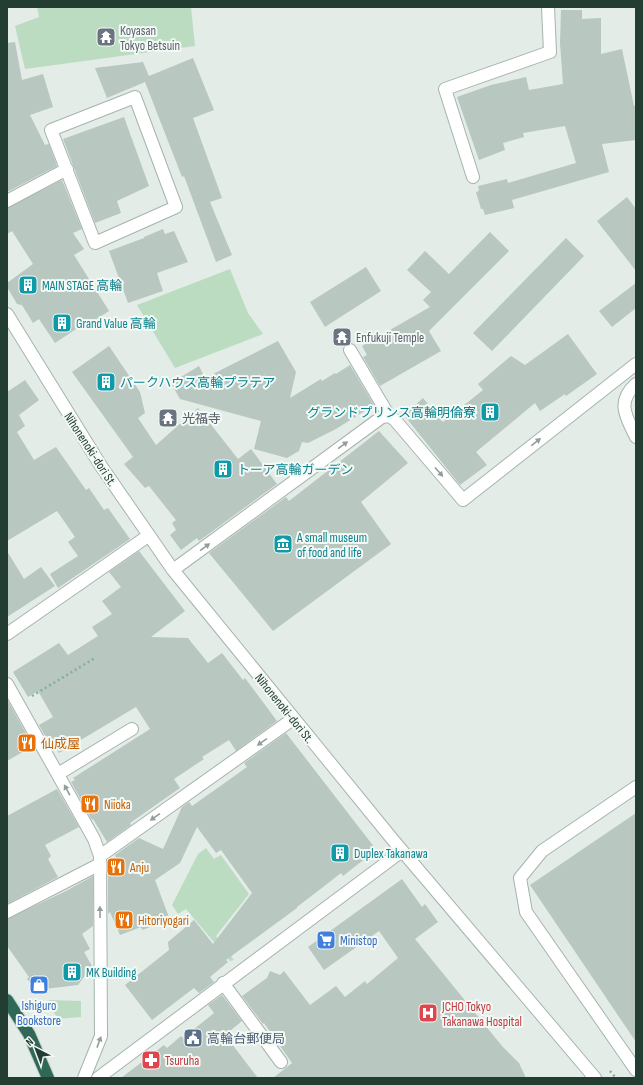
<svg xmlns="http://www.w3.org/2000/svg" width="643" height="1085" viewBox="0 0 643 1085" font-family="'Sofia Sans Condensed','Noto Sans JP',sans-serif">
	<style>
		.green { fill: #bcdcc2 }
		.building { fill: #b8c7c0 }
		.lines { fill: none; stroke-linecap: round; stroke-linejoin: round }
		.minor-casing { stroke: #a6b4ad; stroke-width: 14 }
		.highway-casing { stroke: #c1c9c6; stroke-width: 14 }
		.path { stroke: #84ae9d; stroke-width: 2.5; stroke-dasharray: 2 3; stroke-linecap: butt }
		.minor { stroke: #fff; stroke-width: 12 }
		.highway { stroke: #306857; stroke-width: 12 }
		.oneway { fill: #919e99 }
		.labels { text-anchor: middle; stroke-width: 4; stroke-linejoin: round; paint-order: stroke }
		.worship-label { font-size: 13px; fill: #5b616d; stroke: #f3f9f5; text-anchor: start }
		.culture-label { font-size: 13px; fill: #0d838f; stroke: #f3f9f5; text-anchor: start }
		.street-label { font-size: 13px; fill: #233d33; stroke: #f3f9f5 }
		.food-label { font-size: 13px; fill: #c56008; stroke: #f3f9f5; text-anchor: start }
		.shop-label { font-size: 13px; fill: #366cbe; stroke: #f3f9f5; text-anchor: start }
		.health-label { font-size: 13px; fill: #be3a42; stroke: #f3f9f5; text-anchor: start }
		.service-label { font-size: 13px; fill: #4e5e75; stroke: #f3f9f5; text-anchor: start }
	</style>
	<rect width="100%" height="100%" fill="#e3ece7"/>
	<path class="green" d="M37,7H191L195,46L25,69L15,26L39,17Z
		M230,269L248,313L263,334L175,368L137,305Z
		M206,848L214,859L221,855L249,894L216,936L234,960L230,961L186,909L178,914L172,905L198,854Z
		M49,1000L81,1001V1017L58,1019L50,1006Z"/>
	<path class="building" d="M561,10H582V19L601,18V54L622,49L634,106L636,105V140L602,144L609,172L512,200L514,208L485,215L483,209H481L476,192L479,191L478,186L507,179L508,183L576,163L565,126L523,133L524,137L503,143L505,150L479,160L457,97L491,85L526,77L529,90L563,84L560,43Z
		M15,42L22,80L43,74L53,107L30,115L45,145L49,144L57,166L7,192V43Z
		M193,58L214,110L193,118L222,198L210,202L232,255L216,262L184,176L182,177L145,82L107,98L95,68L143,62L149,76Z
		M124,117L149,186L117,201L121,213L95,223L63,139Z
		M62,180L82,229L73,233L84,249L74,255L109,311L87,325L85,323L55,343L39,319L33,323L22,305L17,304L7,287V283L33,264L12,231L7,234V208Z
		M627,197L636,209V271L597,221Z
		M163,229L165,234L174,231L188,262L157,273L163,291L128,303L109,251L144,238V237Z
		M490,232L509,251L429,331L441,351L380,386L363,357L367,355L362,346L430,307L423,300L431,292L407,270L425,251L449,274Z
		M566,238L584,256L492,351L473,333Z
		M366,267L381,291L325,327L310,302Z
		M636,283V308L612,327L599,311Z
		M568,334L597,374L566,396L565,394L540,411L535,403L476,452L487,465L460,485L404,415L423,398L443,422L483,390L478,384L511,356L525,365Z
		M278,341L296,372L290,398L321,379L322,381L335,373L336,374L350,365L374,405L336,429L308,443L302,442L299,451L287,458L254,449L261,421L180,399L171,383L199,366L205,378Z
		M109,346L140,392L145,413L138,418L156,445L198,408L238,459L251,449L277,484L199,541L197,538L181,550L170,535L176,530L172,523L176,520L149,486L145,488L124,464L133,457L72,372Z
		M25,380L39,400L19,415L25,426L17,432L34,460L56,447L86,490L89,488L104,510L108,508L130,539L58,588L50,574L78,556L68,542L75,537L57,511L7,541V392Z
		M379,431L408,463L361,502L391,544L273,631L209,553L286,497L289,501Z
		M7,551L24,579L41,567L55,586L7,617Z
		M139,551L185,611L151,637L188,638L208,663L222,653L243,680L245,678L277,721L236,751L229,740L202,757L204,759L174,779L180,788L130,823L131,825L107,842L93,819L92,820L71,782L75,780L73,778L150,729L136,707L59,753L50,737L47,739L39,725L53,717L38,691L28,697L13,672L59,643L68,655L98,636L92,627L112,614L102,601L121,587L109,572Z
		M7,699L33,746L7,761Z
		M286,733L375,848L369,852L371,854L343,876L341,873L327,884L297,907V908L226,960L228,962L210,977L214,982L199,993L194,988L152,1020L125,985L169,950L168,942L194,920L213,944L252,893L221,850L216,853L197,827L180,863L155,880L170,920L142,930L141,927L120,935L110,912L108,914V865L110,861L116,858L115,855L139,838L163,849L182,807L189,802L192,806L226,782L247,767L244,763Z
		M57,789L79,827L45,845L51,856L48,859L58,877L7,904V816Z
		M636,813V1042L530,885Z
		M93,876V926L82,934L90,949L84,952L92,966L78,985L36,990L27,979L29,977L7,946V919L66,891Z
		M402,879L422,907L425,904L438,922L415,939L502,1046L519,1063L526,1078H273L292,1063L264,1023L263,1024L242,996L267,978L270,971L280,975L284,971L310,1005L336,986L345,997L365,981L367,984L398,958L379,931L324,970L308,947Z
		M222,995L242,1021L225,1035L258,1078H121L164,1045L167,1048L181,1036L183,1038L214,1013L208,1005Z"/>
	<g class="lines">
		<g class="minor-casing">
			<path id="minor" d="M135,97L176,207L95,243L51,130Z
				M473,177L445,89L550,52L548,7
				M7,201L67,169
				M7,314L101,466L173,570L393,840L595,1078
				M350,350L389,416
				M636,384C616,402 626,417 636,437
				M173,570L382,417L389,416L395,420L463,500L636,364
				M7,634L148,536
				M7,684L94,839L100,856L101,1036L84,1078
				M58,774L132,729
				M636,787L542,851L520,878L526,912L636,1070
				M100,856L293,719
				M7,912L100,864
				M223,983L281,1062
				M98,1078L402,851"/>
		</g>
		<g class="highway-casing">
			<path id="highway" d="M7,1000L29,1034L48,1078"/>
		</g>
		<path class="path" d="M32,696L95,658
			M610,1071L616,1078"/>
		<use href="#minor" class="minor"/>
		<use href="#highway" class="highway"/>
	</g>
	<defs><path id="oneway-solid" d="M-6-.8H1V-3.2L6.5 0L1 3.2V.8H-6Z"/></defs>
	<g class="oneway">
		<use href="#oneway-solid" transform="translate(536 442) rotate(-38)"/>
		<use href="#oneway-solid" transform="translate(343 445) rotate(-36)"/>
		<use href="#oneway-solid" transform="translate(439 472) rotate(49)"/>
		<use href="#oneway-solid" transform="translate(205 547) rotate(-36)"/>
		<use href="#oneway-solid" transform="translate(262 742) rotate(145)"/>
		<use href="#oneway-solid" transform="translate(67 790) rotate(-119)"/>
		<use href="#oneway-solid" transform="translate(155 817) rotate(145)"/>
		<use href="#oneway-solid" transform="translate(100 912) rotate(-91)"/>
		<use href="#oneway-solid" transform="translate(99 1042) rotate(-70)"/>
	</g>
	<defs>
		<g id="temple-square" transform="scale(1)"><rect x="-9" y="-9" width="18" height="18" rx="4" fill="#6b7280" stroke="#f3f9f5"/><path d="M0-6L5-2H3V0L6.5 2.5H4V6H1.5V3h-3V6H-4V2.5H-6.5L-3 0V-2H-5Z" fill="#fff"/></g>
		<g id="building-square" transform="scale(1)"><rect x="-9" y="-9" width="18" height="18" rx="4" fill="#0f9aa8" stroke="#f3f9f5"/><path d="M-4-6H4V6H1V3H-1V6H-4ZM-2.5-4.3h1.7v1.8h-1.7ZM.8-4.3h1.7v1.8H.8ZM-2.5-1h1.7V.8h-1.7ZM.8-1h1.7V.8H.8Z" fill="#fff"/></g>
		<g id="museum-square" transform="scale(1)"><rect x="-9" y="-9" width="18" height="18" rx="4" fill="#0f9aa8" stroke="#f3f9f5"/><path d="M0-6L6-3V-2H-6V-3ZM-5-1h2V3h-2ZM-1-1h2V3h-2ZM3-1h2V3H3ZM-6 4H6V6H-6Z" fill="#fff"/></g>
		<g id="restaurant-square" transform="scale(1)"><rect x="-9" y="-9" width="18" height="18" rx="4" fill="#e8710a" stroke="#f3f9f5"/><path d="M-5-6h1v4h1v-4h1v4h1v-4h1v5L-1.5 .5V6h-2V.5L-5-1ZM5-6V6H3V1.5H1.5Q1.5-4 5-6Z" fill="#fff"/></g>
		<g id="supermarket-square" transform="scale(1)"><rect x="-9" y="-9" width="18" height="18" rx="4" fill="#3f7fe0" stroke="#f3f9f5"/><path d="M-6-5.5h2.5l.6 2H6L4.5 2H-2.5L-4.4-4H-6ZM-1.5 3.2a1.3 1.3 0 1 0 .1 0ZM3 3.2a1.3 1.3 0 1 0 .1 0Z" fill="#fff"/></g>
		<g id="shop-square" transform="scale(1)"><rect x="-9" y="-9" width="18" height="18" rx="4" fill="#3f7fe0" stroke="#f3f9f5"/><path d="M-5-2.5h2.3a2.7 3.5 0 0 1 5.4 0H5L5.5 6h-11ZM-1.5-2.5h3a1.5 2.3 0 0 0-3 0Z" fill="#fff"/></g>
		<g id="hospital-square" transform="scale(1)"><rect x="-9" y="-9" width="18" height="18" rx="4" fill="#e0444e" stroke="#f3f9f5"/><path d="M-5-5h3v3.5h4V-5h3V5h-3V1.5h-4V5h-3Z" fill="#fff"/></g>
		<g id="civic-square" transform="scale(1)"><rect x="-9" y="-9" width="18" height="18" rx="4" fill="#5c6f8a" stroke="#f3f9f5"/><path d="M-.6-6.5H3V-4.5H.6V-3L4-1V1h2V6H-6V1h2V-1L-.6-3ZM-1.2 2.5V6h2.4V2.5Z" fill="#fff"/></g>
		<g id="pharmacy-square" transform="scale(1)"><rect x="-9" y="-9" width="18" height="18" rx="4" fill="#e0444e" stroke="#f3f9f5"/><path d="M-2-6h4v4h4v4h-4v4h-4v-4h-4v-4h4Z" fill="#fff"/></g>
	</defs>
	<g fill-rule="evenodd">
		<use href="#temple-square" x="106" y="37"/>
		<use href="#building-square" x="28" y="285"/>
		<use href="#building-square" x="62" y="323"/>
		<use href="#temple-square" x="342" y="337"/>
		<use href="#building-square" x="106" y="382"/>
		<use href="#building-square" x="490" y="412"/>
		<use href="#temple-square" x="168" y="418"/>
		<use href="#building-square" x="223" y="469"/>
		<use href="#museum-square" x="283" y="544"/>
		<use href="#restaurant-square" x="27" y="743"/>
		<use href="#restaurant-square" x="90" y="804"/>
		<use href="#building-square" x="340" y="853"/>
		<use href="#restaurant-square" x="116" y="867"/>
		<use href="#restaurant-square" x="124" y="920"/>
		<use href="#supermarket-square" x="326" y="940"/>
		<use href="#building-square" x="72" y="972"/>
		<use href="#shop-square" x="39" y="985"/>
		<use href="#hospital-square" x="428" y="1013"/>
		<use href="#civic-square" x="193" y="1038"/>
		<use href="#pharmacy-square" x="151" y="1060"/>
	</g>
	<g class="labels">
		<g class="worship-label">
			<text x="120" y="35">Koyasan<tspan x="120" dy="15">Tokyo Betsuin</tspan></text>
			<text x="356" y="342">Enfukuji Temple</text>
			<text x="182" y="423">光福寺</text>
		</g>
		<g class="culture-label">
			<text x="42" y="290">MAIN STAGE 高輪</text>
			<text x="76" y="328">Grand Value 高輪</text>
			<text x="120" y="387">パークハウス高輪プラテア</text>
			<text x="476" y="417" text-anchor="end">グランドプリンス高輪明倫寮</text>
			<text x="237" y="474">トーア高輪ガーデン</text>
			<text x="297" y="542">A small museum<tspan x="297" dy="15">of food and life</tspan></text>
			<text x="354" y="858">Duplex Takanawa</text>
			<text x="86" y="977">MK Building</text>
		</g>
		<g class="street-label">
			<text transform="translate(91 449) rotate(57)" y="5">Nihonenoki-dori St.</text>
			<text transform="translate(285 708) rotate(51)" y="5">Nihonenoki-dori St.</text>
		</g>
		<g class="food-label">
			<text x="41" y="748">仙成屋</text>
			<text x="104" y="809">Niioka</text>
			<text x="130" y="872">Anju</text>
			<text x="138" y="925">Hitoriyogari</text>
		</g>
		<g class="shop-label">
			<text x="340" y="945">Ministop</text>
			<text x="39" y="1010" text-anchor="middle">Ishiguro<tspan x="39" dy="15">Bookstore</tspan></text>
		</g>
		<g class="health-label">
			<text x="442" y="1011">JCHO Tokyo<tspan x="442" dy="15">Takanawa Hospital</tspan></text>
			<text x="165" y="1065">Tsuruha</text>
		</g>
		<g class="service-label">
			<text x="207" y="1043">高輪台郵便局</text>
		</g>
	</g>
	<rect width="643" height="1085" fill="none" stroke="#233d33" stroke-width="16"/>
	<g transform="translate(36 1049) rotate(318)" stroke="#f3f9f5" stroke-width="3" paint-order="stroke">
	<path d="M0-3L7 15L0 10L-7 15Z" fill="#233d33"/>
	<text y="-6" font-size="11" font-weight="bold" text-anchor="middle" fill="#233d33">N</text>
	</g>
</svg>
